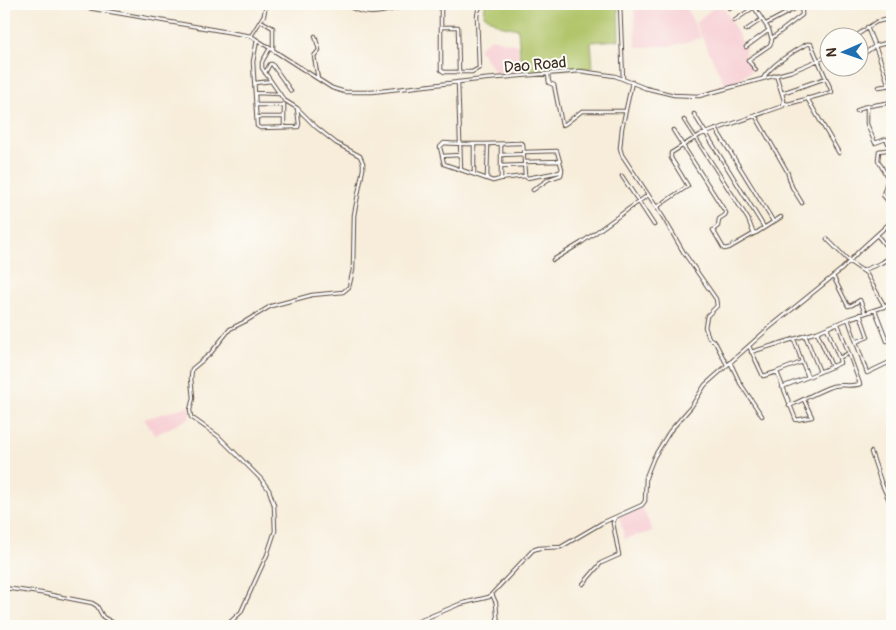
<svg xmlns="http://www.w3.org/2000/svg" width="896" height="630" viewBox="0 0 896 630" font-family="Pangolin,sans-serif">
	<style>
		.built { fill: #f7cfd4 }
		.green { fill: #b0c469; stroke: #767744 }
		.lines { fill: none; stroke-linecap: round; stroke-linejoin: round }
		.minor-casing { stroke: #57473a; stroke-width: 4.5 }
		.minor { stroke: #fff; stroke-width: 2.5 }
		.labels { text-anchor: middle; stroke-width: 4; stroke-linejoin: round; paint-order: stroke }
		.street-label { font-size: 16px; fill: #3b2a1e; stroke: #fdfcf7 }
	</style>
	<rect width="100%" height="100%" fill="#fdfcf7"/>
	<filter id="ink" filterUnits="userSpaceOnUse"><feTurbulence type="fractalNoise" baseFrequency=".02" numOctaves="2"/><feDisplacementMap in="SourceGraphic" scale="10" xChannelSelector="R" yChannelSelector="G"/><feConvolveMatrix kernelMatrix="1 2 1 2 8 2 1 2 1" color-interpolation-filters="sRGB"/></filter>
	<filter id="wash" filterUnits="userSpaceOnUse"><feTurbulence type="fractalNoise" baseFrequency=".0096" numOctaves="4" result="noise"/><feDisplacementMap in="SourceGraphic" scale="20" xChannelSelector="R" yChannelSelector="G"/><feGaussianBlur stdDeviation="1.12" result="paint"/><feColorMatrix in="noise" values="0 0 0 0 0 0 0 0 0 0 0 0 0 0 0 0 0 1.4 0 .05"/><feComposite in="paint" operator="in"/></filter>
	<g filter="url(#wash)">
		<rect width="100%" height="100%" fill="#f7edda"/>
		<path class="built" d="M634,4H685L701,38L671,46L636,47Z
			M718,4H722L746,49L744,56L754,70L726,87L695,23Z
			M491,38L517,45L520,72L497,74L478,48Z
			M189,406L190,418L155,435L144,419Z
			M642,507L653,531L625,539L619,517Z"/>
		<path class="green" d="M485,4H618L619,40L591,42L593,68L521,71L518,29L499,25L484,15Z"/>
	</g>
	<g filter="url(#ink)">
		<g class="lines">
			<g class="minor-casing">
				<path id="minor" d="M65,4L251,36L332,88L345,92H372L485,79L580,71L615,76L645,88L674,95L699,96L792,71L828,56
					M345,4C370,21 387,9 414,4
					M441,4V70L444,72H472L479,68L477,16L478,11L482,4
					M620,4L623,79
					M752,4L769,30L772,40L770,45L748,60L756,70
					M729,8L736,4
					M261,21L273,28V50
					M734,21L754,7
					M766,24L796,8H800L802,12V15L772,38
					M441,27H458L459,71
					M867,27L879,56L889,86
					M746,30L762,19
					M251,36L264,15L266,4
					M315,36L319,50L314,56L318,79
					M853,38L876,22L892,18
					M257,40L253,62L257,126L260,128L298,127L299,124L297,108
					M746,47L769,30
					M862,55L875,46L890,42
					M265,73L270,64H272L291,91
					M548,74L549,83L554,85L562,125L565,124L582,111H626
					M763,79C768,67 795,50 807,44H811L832,92L788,104L784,103
					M458,82L461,170
					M632,82L622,128L620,148L622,155L663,217L684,253L716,299L717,306L707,316L705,327L709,338L715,342L727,365
					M255,83L271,81
					M879,87L892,85
					M256,93L280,94
					M782,93L826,78
					M807,98L839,153
					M284,104V127
					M257,105H284
					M867,106V124L875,143L886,139L891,149
					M857,111L863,107L892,102
					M694,114L764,227
					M755,115L787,171L792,187L802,203
					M257,117H284
					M684,120L748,219L753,232L756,233L781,217
					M716,129L773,221
					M673,130L726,213L725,215L719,219L718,226L713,230L724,249L729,248L755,233
					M474,145V174
					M892,149L879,151L878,160L888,179L883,195L892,206
					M501,155L524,154
					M442,156L460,155
					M524,162L560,161
					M501,166L525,165
					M525,176L527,178L560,172L562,169L557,151L525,152
					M622,176L654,225
					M487,178L488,144
					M500,179L525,176L523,144L521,143C495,144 470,145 444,143L440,147L444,164L493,181L500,179L501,177V144
					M533,190L549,179L561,175L562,170
					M657,207L688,186L671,158V153L700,135L783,106L784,100L776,75
					M877,235L892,254
					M827,239L851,263L866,273L885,307
					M886,246L892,241
					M553,260L581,243L648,195
					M864,270L881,263L892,256
					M833,276L848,306L852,305L860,300L865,313
					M875,310L887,341
					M848,319L867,373L892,361
					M817,332L832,367
					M805,335L820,372
					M856,342L868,337L860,314
					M749,346L763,376L777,372L796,420L812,417L804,400
					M751,352L817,332L848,319L892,304
					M839,358L849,353
					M730,362L740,383L762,416
					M802,362L808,377L840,363L839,358L827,328
					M776,372L802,362L794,339
					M782,387L808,377
					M789,406C804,400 817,391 833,386C842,384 851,387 860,384L838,324
					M871,452L881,482L892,507
					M583,584L601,563L619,555L613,523L615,518
					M4,588L41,593L92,603L97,606L103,617L119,626
					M492,594L496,603L498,626
					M226,626L241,612L267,555L275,531L274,505L269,490L261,479L218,436L191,417L190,410L193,398L191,378L192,369L210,354L230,329L246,321L271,306L312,295L343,292L349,287L353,270L354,215L363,169V163L360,156L336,143L316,127L297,108L284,100L262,68V62L270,48
					M407,626L460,604L489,597L533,550L539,548L561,547L602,523L642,505L645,501L646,477L654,457L670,431L691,407L705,385L769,328L842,269L859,251L892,221"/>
			</g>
			<use href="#minor" class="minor"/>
		</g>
	</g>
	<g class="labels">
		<g class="street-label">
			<text transform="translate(535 64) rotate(-5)" y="6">Dao Road</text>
		</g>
	</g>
	<rect width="896" height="630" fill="none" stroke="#fdfcf7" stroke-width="20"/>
	<g transform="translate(844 52) rotate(268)"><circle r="24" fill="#fdfcf7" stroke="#afa8a0"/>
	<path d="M0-4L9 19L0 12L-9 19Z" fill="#1f6fb2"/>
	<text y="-8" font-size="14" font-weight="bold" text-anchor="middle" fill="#3b2a1e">N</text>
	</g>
</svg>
